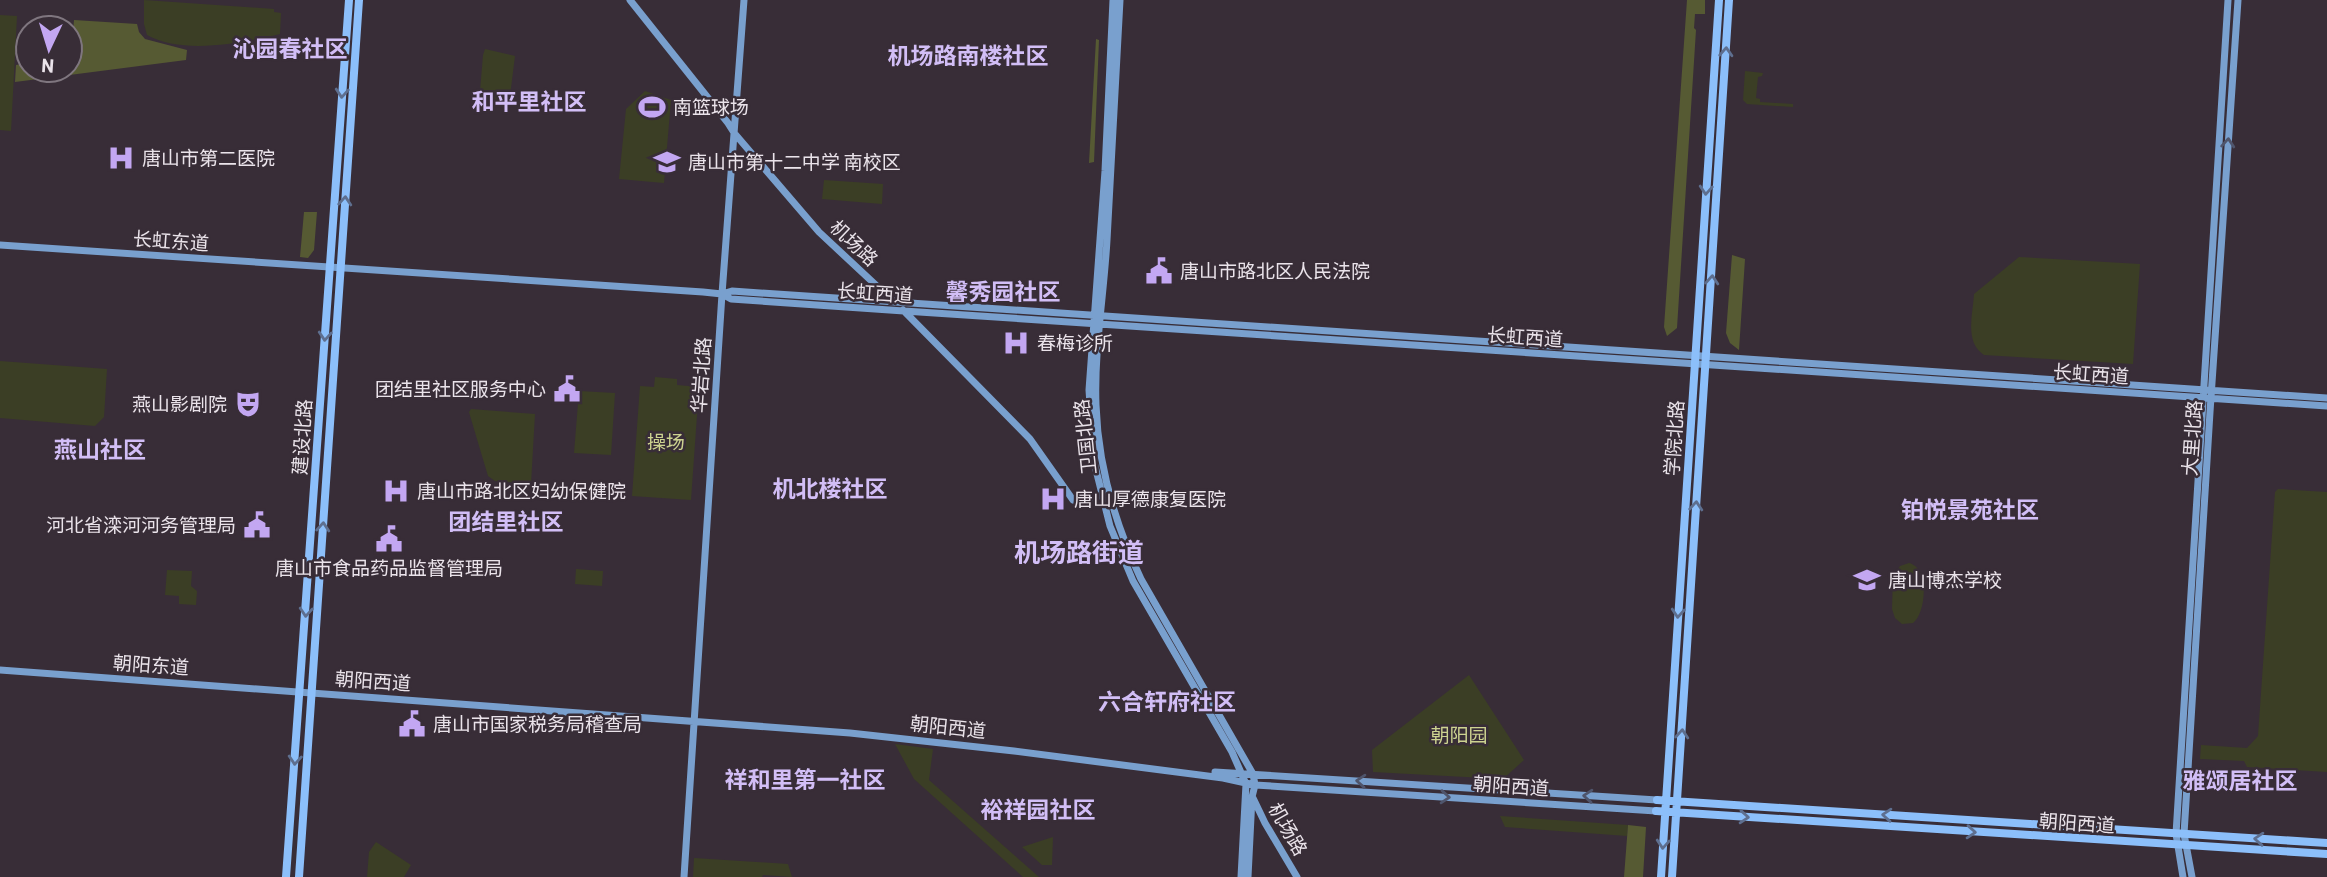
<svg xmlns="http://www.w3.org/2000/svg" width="2327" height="877" viewBox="0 0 2327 877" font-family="Barlow,'Noto Sans SC',sans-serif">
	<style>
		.green { fill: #3b3e25 }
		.forest { fill: #565a33 }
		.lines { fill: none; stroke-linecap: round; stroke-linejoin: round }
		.secondary { stroke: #79a0ce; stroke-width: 7 }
		.primary { stroke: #8cbffa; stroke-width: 8 }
		.oneway { stroke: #5e6f8f }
		.oneway2 { stroke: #4f556c }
		.labels { text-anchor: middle; stroke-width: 5; stroke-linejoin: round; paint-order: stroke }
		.poi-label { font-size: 19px; fill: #eae3ea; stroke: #382d37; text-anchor: start }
		.street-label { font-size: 19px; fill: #eae3ea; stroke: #382d37 }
		.park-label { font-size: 19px; fill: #cdd390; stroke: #382d37 }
		.quarter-label { font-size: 23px; font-weight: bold; fill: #d2bef6; stroke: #382d37 }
		.district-label { font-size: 26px; font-weight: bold; fill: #d2bef6; stroke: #382d37 }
	</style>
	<rect width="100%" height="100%" fill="#382d37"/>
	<path class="green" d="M144,0L274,9V12L281,13L280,34C242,43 183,55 147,35L144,24Z
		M0,15L17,16L11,131L0,130Z
		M485,49L515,56L509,104L479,103L483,55Z
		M1745,71L1763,73L1762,76L1758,77L1756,98L1760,99V102L1793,104V107L1747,104L1743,100Z
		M645,91L671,100L664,183L619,179L626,109Z
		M824,180L883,184L882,204L822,199Z
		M2019,257L2140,264L2133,364L1984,355C1964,342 1973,314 1974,294Z
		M0,361L107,369L104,417L95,426L0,418Z
		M655,377L677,379V385L699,387L691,500L632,496L640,386L654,387Z
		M579,391L615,393L611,455L574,453Z
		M471,409L535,414L531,484L495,481L488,476L471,419L469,412Z
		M2278,489L2327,492V772L2247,767L2244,761L2200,759L2201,745L2247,748L2258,736L2275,492Z
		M1909,563C1930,568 1926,613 1913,623L1902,624L1895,618L1892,609L1893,576L1900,566Z
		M576,569L603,571L602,586L575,584Z
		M167,570L192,571L191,586L197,591L196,605L179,604V596L165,595Z
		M1469,675L1524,760L1503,779L1373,772L1372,750Z
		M895,744L933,749L929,780L1039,877H1023L914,779Z
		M1500,816L1628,825L1627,836L1505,827Z
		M1053,837L1052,865H1042L1022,847Z
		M376,842L411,865L404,877H367L369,852Z
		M694,858L788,864L792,877L763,875L762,877H693Z"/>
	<path class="forest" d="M1687,0H1705V14H1695L1694,28L1696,30L1677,328L1667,336L1664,327Z
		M74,20L137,24L139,32L145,39L187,50L186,60L15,82L16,65L28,63V70H70Z
		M1096,39L1099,40L1094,162L1089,163Z
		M304,212H317L314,250L308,258L300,257Z
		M1732,255L1745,259L1739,350L1730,343L1726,333Z
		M1628,825L1646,827L1643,877H1624Z"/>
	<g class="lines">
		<path class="secondary" d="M630,0L728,123L735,134L819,232L894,302
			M1113,0L1105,171L1089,390L1094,462L1110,526L1133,581L1232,752L1246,784L1241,877
			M1120,0C1115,80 1112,160 1107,240C1104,294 1094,350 1096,405C1098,466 1115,524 1141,579L1253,774L1255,785L1252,797L1248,877
			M0,245L703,292L722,294L732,291C1263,329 1795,361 2327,398
			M722,294L731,299L904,311L2327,406
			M903,310L1030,439L1073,500L1082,502L1104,494
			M0,670L850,733L1014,751L1223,778L1255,785L1656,811
			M1215,772L1657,800
			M1253,798L1265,823L1297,877
			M684,877L722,294L744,0
			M2183,877L2176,834L2228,0
			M2192,877L2184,834L2210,412L2238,0"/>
		<path class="primary" d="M1657,800L2327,843
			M1656,811L2327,854
			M286,877L349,0
			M299,877L359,0
			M1661,877L1719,0
			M1672,877L1729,0"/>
	</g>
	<defs><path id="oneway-chevron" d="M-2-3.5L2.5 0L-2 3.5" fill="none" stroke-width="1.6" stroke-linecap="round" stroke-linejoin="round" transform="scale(1.75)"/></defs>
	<g class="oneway">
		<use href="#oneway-chevron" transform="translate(1726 52) rotate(-87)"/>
		<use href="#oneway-chevron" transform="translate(342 93) rotate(94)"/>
		<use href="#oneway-chevron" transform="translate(1706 190) rotate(94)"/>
		<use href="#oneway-chevron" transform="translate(345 201) rotate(-86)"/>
		<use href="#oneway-chevron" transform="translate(1712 280) rotate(-86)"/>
		<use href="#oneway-chevron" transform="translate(325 336) rotate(94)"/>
		<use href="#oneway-chevron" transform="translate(1696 506) rotate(-86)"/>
		<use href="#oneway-chevron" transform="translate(323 527) rotate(-86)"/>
		<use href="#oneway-chevron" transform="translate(306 612) rotate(94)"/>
		<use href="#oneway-chevron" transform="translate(1678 613) rotate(94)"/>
		<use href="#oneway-chevron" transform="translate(1682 734) rotate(-86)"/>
		<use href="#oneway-chevron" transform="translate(295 760) rotate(94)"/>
		<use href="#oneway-chevron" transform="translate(1887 815) rotate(-176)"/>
		<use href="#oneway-chevron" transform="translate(1744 817) rotate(4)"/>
		<use href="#oneway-chevron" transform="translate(1971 832) rotate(4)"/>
		<use href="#oneway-chevron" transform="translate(2259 839) rotate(-176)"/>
		<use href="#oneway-chevron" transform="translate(1663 844) rotate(94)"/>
	</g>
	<g class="oneway2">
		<use href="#oneway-chevron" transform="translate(2228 143) rotate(-86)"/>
		<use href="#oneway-chevron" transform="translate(1361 781) rotate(-176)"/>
		<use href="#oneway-chevron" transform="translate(1588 796) rotate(-176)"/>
		<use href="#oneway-chevron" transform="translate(1445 797) rotate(4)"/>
	</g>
	<defs>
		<g id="stadium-bare" transform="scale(2.1)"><path d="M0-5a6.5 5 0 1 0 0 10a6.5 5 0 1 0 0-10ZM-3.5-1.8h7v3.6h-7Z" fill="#c3a7f2" stroke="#382d37" stroke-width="2.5" paint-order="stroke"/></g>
		<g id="hospital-bare" transform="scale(2.1)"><path d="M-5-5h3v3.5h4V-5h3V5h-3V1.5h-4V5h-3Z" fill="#c3a7f2" stroke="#382d37" stroke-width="2.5" paint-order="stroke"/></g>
		<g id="school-bare" transform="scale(2.1)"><path d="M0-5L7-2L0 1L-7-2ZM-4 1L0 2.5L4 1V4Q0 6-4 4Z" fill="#c3a7f2" stroke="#382d37" stroke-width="2.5" paint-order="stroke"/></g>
		<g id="civic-bare" transform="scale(2.1)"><path d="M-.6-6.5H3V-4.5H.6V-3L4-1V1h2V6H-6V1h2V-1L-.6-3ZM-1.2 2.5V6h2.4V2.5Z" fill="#c3a7f2" stroke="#382d37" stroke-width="2.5" paint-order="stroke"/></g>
		<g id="theatre-bare" transform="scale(2.1)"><path d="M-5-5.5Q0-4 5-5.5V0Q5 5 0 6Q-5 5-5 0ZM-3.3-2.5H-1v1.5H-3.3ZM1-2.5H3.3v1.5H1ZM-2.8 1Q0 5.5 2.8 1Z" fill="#c3a7f2" stroke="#382d37" stroke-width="2.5" paint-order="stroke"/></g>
	</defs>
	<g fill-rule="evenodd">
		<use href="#stadium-bare" x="652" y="107"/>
		<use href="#hospital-bare" x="121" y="158"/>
		<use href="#school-bare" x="667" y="162"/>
		<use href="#civic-bare" x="1159" y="271"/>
		<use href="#hospital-bare" x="1016" y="343"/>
		<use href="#civic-bare" x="567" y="389"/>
		<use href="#theatre-bare" x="248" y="404"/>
		<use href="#hospital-bare" x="396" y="491"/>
		<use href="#hospital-bare" x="1053" y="499"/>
		<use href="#civic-bare" x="257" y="525"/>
		<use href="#civic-bare" x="389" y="539"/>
		<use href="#school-bare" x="1867" y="580"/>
		<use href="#civic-bare" x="412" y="724"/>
	</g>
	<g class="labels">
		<g class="poi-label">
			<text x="673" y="114">南篮球场</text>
			<text x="142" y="165">唐山市第二医院</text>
			<text x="688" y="169">唐山市第十二中学 南校区</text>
			<text x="1180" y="278">唐山市路北区人民法院</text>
			<text x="1037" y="350">春梅诊所</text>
			<text x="546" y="396" text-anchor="end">团结里社区服务中心</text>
			<text x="227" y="411" text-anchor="end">燕山影剧院</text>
			<text x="417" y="498">唐山市路北区妇幼保健院</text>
			<text x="1074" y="506">唐山厚德康复医院</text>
			<text x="236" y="532" text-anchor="end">河北省滦河河务管理局</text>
			<text x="389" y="575" text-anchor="middle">唐山市食品药品监督管理局</text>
			<text x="1888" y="587">唐山博杰学校</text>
			<text x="433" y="731">唐山市国家税务局稽查局</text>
		</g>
		<g class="street-label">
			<text transform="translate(171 241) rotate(4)" y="7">长虹东道</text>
			<text transform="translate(854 243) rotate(43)" y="7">机场路</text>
			<text transform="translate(875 293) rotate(4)" y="7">长虹西道</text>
			<text transform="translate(1525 337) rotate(4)" y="7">长虹西道</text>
			<text transform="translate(2091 374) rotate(4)" y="7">长虹西道</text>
			<text transform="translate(701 375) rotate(-86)" y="7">华岩北路</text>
			<text transform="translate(302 437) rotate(-86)" y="7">建设北路</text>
			<text transform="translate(1085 437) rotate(-96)" y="7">卫国北路</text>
			<text transform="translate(1674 438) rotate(-86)" y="7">学院北路</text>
			<text transform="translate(2192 438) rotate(-86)" y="7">大里北路</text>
			<text transform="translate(151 665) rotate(4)" y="7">朝阳东道</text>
			<text transform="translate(373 681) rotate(4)" y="7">朝阳西道</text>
			<text transform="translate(948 727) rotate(6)" y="7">朝阳西道</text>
			<text transform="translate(1511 786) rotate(4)" y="7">朝阳西道</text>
			<text transform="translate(2077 823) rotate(4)" y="7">朝阳西道</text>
			<text transform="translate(1288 829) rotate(60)" y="7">机场路</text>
		</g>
		<g class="park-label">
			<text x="666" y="449">操场</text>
			<text x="1459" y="742">朝阳园</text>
		</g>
		<g class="quarter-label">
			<text x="290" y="57">沁园春社区</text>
			<text x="968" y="64">机场路南楼社区</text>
			<text x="529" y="110">和平里社区</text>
			<text x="1003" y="300">馨秀园社区</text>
			<text x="100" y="458">燕山社区</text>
			<text x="830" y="497">机北楼社区</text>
			<text x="1970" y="518">铂悦景苑社区</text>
			<text x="506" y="530">团结里社区</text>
			<text x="1167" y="710">六合轩府社区</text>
			<text x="805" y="788">祥和里第一社区</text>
			<text x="2240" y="789">雅颂居社区</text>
			<text x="1038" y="818">裕祥园社区</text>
		</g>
		<g class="district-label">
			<text x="1079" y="562">机场路街道</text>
		</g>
	</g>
	<g transform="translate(49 49) rotate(184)"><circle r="33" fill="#382d37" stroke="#7f767f" stroke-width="2"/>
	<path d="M0-5L12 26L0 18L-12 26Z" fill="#c3a7f2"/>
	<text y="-10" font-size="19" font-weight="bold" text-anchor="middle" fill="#eae3ea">N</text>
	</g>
</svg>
